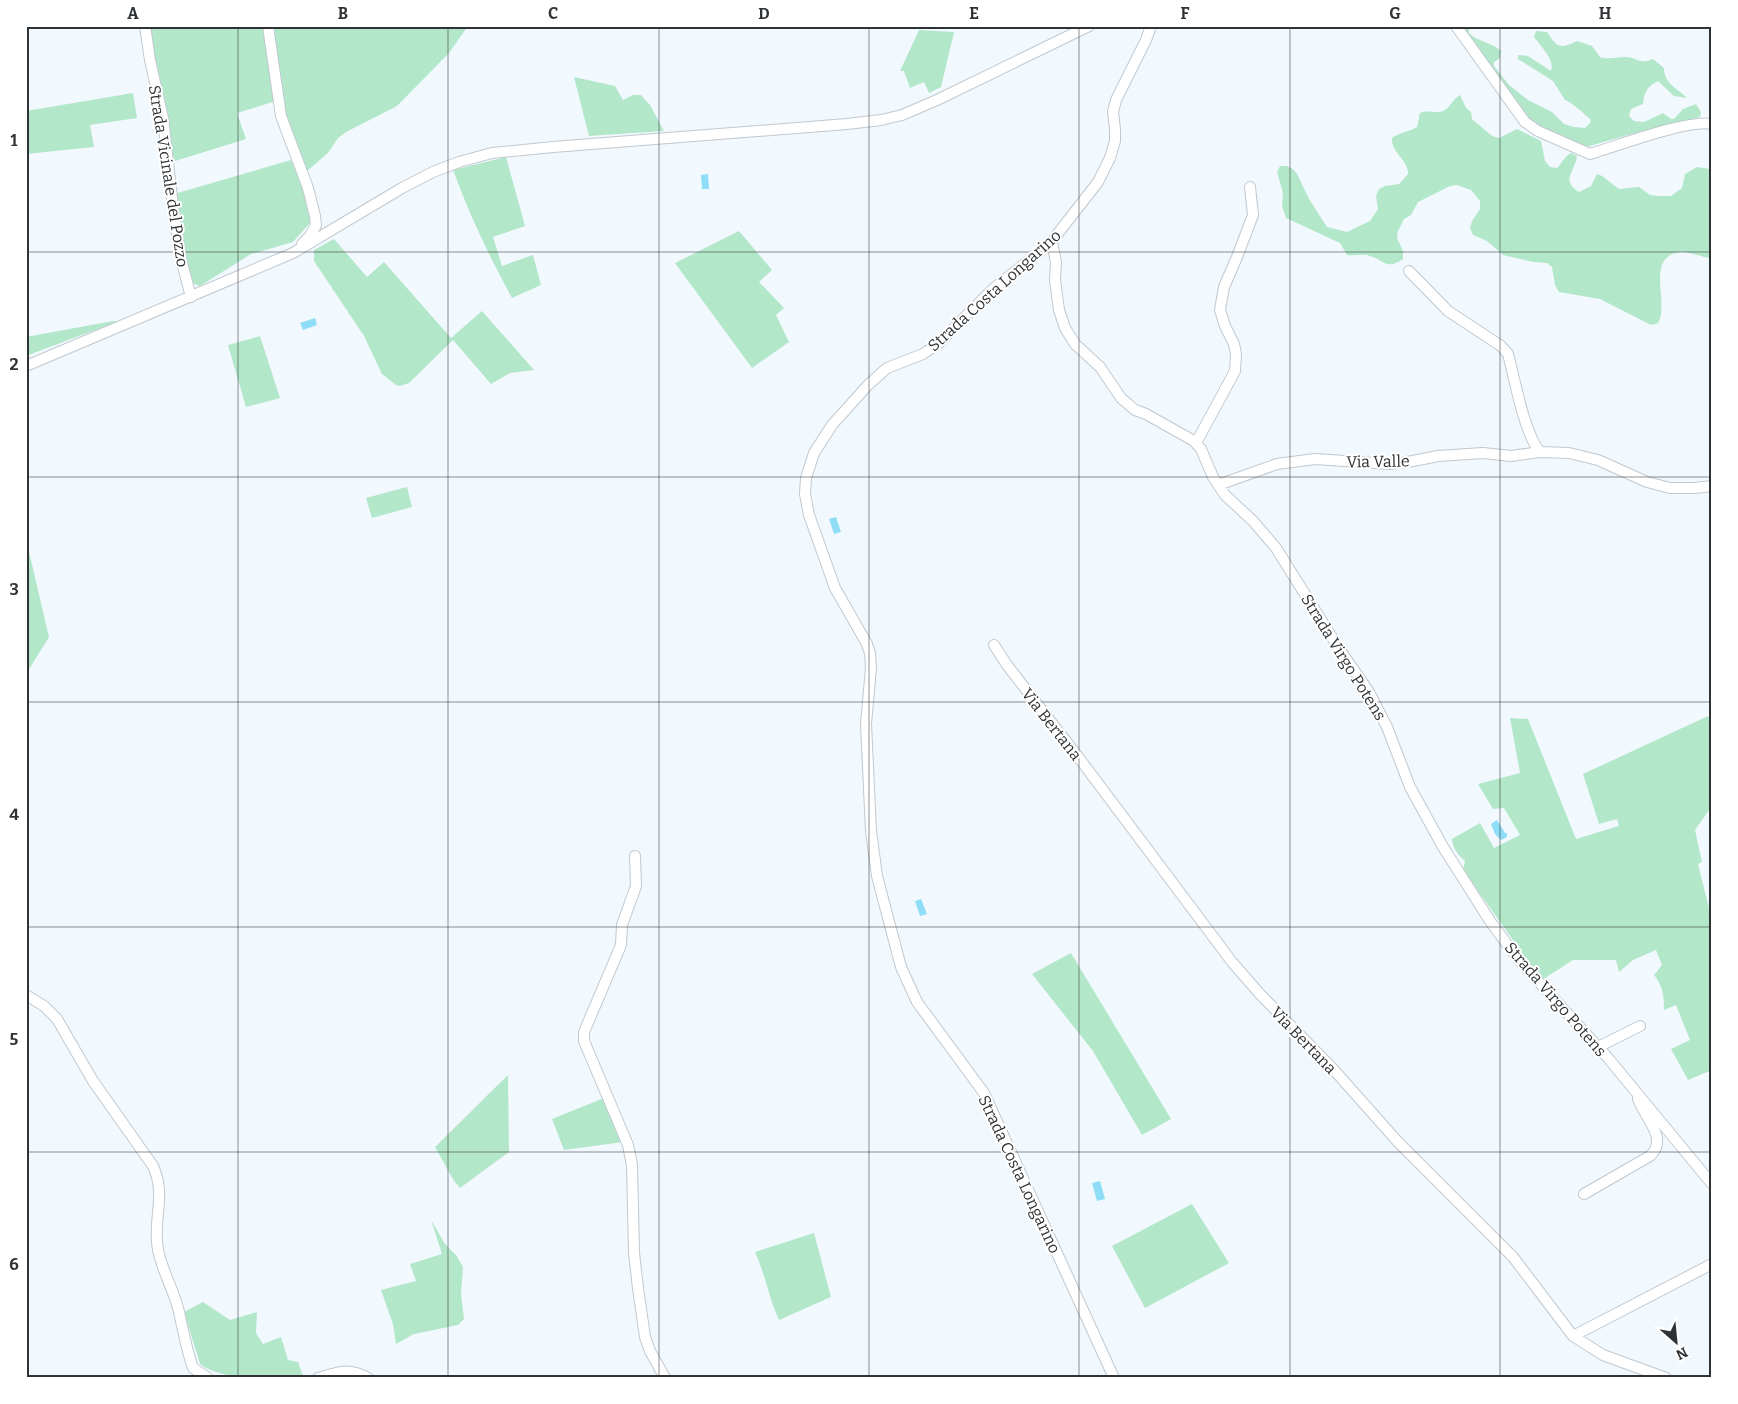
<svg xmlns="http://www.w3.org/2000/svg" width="1738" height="1404" viewBox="0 0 1738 1404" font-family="Bitter,serif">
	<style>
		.green { fill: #b3e7ca }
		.water { fill: #8fddf6 }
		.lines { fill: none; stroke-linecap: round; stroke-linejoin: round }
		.minor-casing { stroke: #c0c9d0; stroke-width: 12 }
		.minor { stroke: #fff; stroke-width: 10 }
		.grid { fill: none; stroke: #303336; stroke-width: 1; stroke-opacity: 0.55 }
		.labels { text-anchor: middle; stroke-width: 4; stroke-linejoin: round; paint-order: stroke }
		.street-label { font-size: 16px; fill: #303336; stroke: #fff }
		.neatline { fill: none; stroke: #303336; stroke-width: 2 }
		.grid-label { font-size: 16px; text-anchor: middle; font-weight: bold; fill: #303336 }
	</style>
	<rect width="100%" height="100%" fill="#f1f8fe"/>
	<path class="green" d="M148,26H265L276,101L237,113L246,139L172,162L170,133Z
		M272,26H468L449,53L397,106L346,132L338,138L328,153L306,172L282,105Z
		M1460,26H1465L1469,30V33C1477,42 1492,42 1501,51L1500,58L1494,62V66L1509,85L1528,100L1552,112L1564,124L1574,127L1585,128L1590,123L1591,120C1584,114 1572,102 1565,100L1553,81L1518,59V55L1528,56L1551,71C1555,59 1541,47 1534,37L1536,31L1547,32C1557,47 1559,50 1577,41L1592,46L1600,57C1609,60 1616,57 1625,57C1637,57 1639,65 1653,59L1664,68C1664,84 1677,88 1687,98L1674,96L1658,81C1647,86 1644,93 1643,104L1631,109L1629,116L1634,121L1644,122L1663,113L1671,119H1674L1683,109L1696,104L1701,112L1700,117L1635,133L1586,147L1539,126L1528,118Z
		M919,30L954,32L941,87L929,93L924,82L910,88L904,71H900Z
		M574,77L615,86L623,100L633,95H641L650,105L664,131L589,136Z
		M133,93L137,118L90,125L94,147L26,154V111Z
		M1460,95L1466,108L1471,112L1472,119L1492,136L1499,138L1517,129L1541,141L1545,161L1550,167L1557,168C1562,163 1564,157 1571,153L1577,156C1575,172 1560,180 1579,192L1591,186L1597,174L1602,176L1619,189L1639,187L1650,195L1657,196H1671L1682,188L1685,174L1697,167L1710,169L1712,258C1702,258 1690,251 1681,252C1644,256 1670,303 1658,323L1651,325L1600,299L1559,292L1555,285L1552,267L1547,263L1533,262L1503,255L1487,241L1473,235L1470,228L1472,221L1480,209V201L1471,190L1457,185L1450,186L1418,202L1411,215L1404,219L1398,231L1397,238L1403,251V259C1386,271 1383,259 1367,255C1360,254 1354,256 1347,255L1340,243L1286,218L1282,206L1283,193L1277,172L1280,166H1287L1293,169L1297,174L1309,199L1327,227L1347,232L1370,221L1378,209L1376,196L1379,189L1385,186L1399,184L1408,174C1409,160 1391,153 1392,138C1400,132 1409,132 1417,127L1420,113C1429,109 1437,115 1445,110C1451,106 1453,99 1460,95Z
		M506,157L525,226L493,237L502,266L533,255L541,285L512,298C489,256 469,214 453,170Z
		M291,160L304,192L310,217V223L293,242L251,254L200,286L192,283L189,278L174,194Z
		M739,231L772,270L759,282L784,308L776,315L789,342L752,368L675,263Z
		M334,239L367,277L384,262L451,338L482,311L534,370L510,373L491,384L453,340L409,383L400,386L396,385L382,374L364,336L314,261V250Z
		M113,321H119L26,356V337Z
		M260,336L280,398L246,407L228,345Z
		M407,487L412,507L372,518L366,498Z
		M26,539L49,637L26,674Z
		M1708,716L1712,725V806L1695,830L1702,862L1698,864L1709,908L1712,907V1070L1688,1080L1671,1049L1690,1040L1676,1005L1664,1010C1664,996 1663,986 1654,975L1662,965L1656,950L1633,960L1619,972L1616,960H1573L1542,980L1523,958L1513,940L1463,870L1465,861C1459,856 1452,848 1452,839L1480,823L1494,848L1520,835L1504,808L1493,809L1478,784L1520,773L1510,718L1528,719L1576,839L1619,826L1617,819L1599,824L1583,774Z
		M1071,953L1171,1119L1142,1135L1093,1051L1032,974Z
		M508,1075L509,1152L460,1188L454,1181L435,1147Z
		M604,1098L623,1142L564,1150L552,1119Z
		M1192,1204L1229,1263L1145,1308L1112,1246Z
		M431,1220L445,1244L456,1255L463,1267L461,1294L464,1319L458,1325L414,1334L396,1344L393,1324L381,1290L416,1281L410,1264L442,1254Z
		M814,1233L831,1297L779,1320C769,1298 765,1274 755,1252Z
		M203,1302L230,1320L257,1312L256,1333L263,1344L281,1337L288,1360L298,1362L303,1376C278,1380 219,1380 200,1364L184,1312Z"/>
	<path class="water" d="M708,174L709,189H702L701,175Z
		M315,318L317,325L303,330L300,323Z
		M836,517L841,532L834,534L829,519Z
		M1497,820L1505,833H1507V837L1501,840L1495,834L1491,824Z
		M921,899L927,914L920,916L915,901Z
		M1100,1181L1105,1199L1097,1201L1092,1183Z"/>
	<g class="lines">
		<g class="minor-casing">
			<path id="minor" d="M145,26L150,60L163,118L174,216L181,259L191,297
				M268,26L281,116L308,188L315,216L316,225L310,236L302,244
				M1456,26L1525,122L1538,131L1590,154C1617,146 1688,119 1712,124
				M1052,242L1056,262L1055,280L1059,310L1065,328L1075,344L1100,367L1121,398L1135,410L1146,414L1194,441L1201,449L1213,477L1225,495L1253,521L1276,548L1340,650L1369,692L1387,727L1410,787L1443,847L1490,921L1518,959L1608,1058L1712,1184
				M1409,271L1448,311L1501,346L1508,354C1515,380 1524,433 1540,452
				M26,366L293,253L402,188L433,172L459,162L492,153L553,147L847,124L881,120L902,115L937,100L1089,26
				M1196,443L1235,371L1236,354L1234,344L1225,326L1220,310L1224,287L1237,257L1253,215L1250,187
				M1218,485L1277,464L1315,459L1390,464L1413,461L1438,456L1483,453L1511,456L1540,452L1569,453L1598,460L1647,482L1670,488H1695L1712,486
				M994,645L1007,665L1079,758L1232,962L1259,993L1334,1070L1398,1142L1513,1257L1573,1336L1603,1355L1666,1378
				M635,856L636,886L622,925L621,945L584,1032V1041L628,1145L632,1165L634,1253L638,1288L645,1337L650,1351L665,1378
				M26,995L44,1006L57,1019L93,1081L153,1166C167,1197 152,1219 158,1250C162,1270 173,1289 178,1308C183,1328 186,1349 193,1368L208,1378
				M1598,1047L1640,1026
				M1584,1194L1650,1156C1669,1139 1645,1118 1638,1099
				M1573,1336L1712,1264
				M318,1378C339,1372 348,1367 368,1378
				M1114,1378L984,1093L917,1002L901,967L877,876L871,831L866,724L871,668L870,653L867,644L835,588L809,515L805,494L806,478L814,453L832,425L868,385L887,368L923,354L939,343L993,289L1052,242L1059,232L1098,182L1110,158L1115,141V129L1113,112L1116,100L1146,40L1151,26"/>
		</g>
		<use href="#minor" class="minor"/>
	</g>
	<path class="grid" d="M238,26V1378M448,26V1378M659,26V1378M869,26V1378M1079,26V1378M1290,26V1378M1500,26V1378M26,252H1712M26,477H1712M26,702H1712M26,927H1712M26,1152H1712"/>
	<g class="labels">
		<g class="street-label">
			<text transform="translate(169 176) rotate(81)" y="6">Strada Vicinale del Pozzo</text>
			<text transform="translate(994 290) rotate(-42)" y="6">Strada Costa Longarino</text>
			<text transform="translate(1378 461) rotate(-1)" y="6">Via Valle</text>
			<text transform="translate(1344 657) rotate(58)" y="6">Strada Virgo Potens</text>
			<text transform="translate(1052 724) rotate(52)" y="6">Via Bertana</text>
			<text transform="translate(1556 999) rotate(49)" y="6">Strada Virgo Potens</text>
			<text transform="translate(1304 1040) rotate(46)" y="6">Via Bertana</text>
			<text transform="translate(1020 1174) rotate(65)" y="6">Strada Costa Longarino</text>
		</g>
	</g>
	<rect width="1738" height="1404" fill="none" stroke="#ffffff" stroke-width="55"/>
	<g transform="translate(1676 1342) rotate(153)" stroke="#ffffff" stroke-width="4" paint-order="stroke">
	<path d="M0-4L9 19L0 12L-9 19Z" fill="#303336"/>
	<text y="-8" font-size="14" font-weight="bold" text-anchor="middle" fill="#303336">N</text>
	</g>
	<rect x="28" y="28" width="1682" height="1348" class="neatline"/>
	<g class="grid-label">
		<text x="133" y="19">A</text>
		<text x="343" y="19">B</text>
		<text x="553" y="19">C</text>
		<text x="764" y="19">D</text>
		<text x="974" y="19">E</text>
		<text x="1185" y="19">F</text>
		<text x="1395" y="19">G</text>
		<text x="1605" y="19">H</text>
		<text x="14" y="146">1</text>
		<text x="14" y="370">2</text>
		<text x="14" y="595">3</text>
		<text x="14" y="820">4</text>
		<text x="14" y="1045">5</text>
		<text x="14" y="1270">6</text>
	</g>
</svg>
